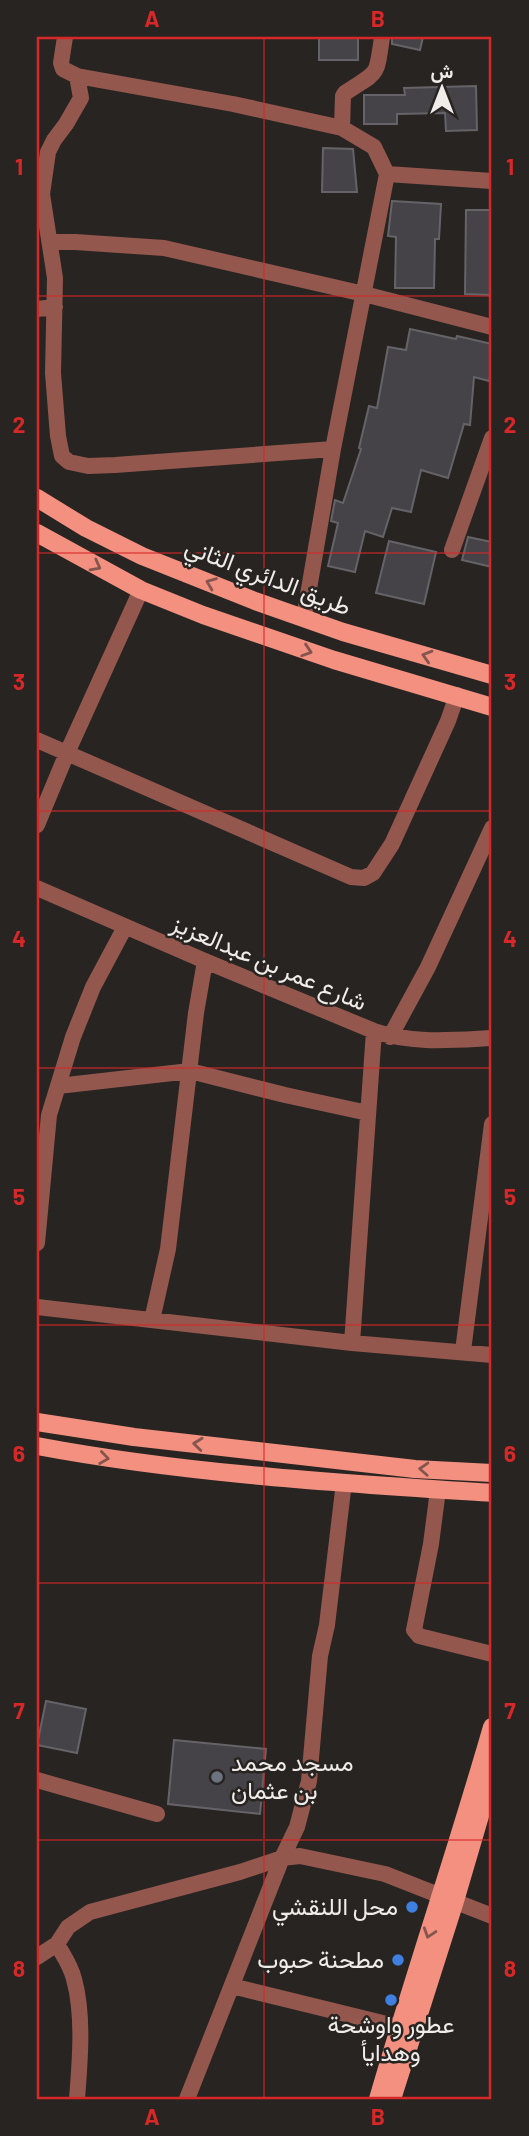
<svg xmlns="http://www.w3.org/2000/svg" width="529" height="2136" viewBox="0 0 529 2136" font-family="Barlow,Vazirmatn,sans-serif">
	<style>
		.building { fill: #464348; stroke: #656368; stroke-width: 2 }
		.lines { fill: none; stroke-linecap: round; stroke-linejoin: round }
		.street { stroke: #93574e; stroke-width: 16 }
		.primary { stroke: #f39080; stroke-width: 18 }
		.oneway { stroke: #83554c }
		.grid { fill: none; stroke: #d62828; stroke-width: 2; stroke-opacity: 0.55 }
		.worship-dot { fill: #6b7280; stroke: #282421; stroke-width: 2.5 }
		.shop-dot { fill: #3f7fe0; stroke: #282421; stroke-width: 2.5 }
		.labels { text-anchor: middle; stroke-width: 5; stroke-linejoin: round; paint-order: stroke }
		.street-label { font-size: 24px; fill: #efecea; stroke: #282421 }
		.poi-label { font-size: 24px; fill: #efecea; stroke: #282421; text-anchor: end }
		.neatline { fill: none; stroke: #d62828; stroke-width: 2.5 }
		.grid-label { font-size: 23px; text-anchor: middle; font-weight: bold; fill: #d62828 }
	</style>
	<rect width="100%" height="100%" fill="#282421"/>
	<path class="building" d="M319,37H358V60H319Z
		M392,37H423L420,50L392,44Z
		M476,86L477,130L446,131L445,113L397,114V124H364V95H405L404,88Z
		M323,148L353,149L357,192H322Z
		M392,201L441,204L439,239H435L434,288H395L396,237L388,236Z
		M466,210H492V295L465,294Z
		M410,329L456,339L457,336L492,344V369L489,381L474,377L470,425L464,424L448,478L421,470L411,512L392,508L383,537L365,531L355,572L328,566L338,523L331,521L335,500L343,503L361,449L359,448L369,406L377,408L388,347L406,350Z
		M468,537L492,542V567L462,560Z
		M389,541L436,552L424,604L376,593Z
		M46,1701L86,1709L77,1753L37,1745Z
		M174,1740L266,1749L260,1814L168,1804Z"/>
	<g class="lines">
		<path class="street" d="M65,37L61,63L63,69L77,76L233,104L342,128L374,147L387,174L333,449L304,618
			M77,76L81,98L66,124L54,140L48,152L42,194L55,278L53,373L58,436L62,456L69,462L88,466L115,465L333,449
			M342,128L343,96L345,93C379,70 376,79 382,37
			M387,174L492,181
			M51,242H75L164,248L364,294L492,327
			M37,309L55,307
			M452,550L492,438
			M37,740L351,877L364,878L373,873L392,844L448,721L457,695
			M37,825L67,753L141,590
			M37,888L205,961L374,1031C412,1044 452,1040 492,1038
			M390,1037L428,967L492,828
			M58,1086L190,1071L285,1095L368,1113
			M37,1243L49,1115L73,1037L93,987L125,927
			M37,1307L352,1343L492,1355
			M152,1320L168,1249L196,1013L205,961
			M352,1343L374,1031
			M463,1351L492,1124
			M438,1490L431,1544L414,1630L419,1636L492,1654
			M37,1780L157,1814
			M57,1944C63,1955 71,1966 74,1979C84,2015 80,2061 77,2099
			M37,1957L57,1944L68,1927L90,1912L240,1872L282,1858L300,1856L385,1874L492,1916
			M232,1986L399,2027
			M187,2099L282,1858L297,1827L309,1781L320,1656L327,1625L344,1482"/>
		<path class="primary" d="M37,498L86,528L142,556L255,601L343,632L492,675
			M37,533L141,590L203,615L334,660L492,707
			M37,1422L134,1437L415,1469L492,1473
			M37,1446C186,1474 340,1483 492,1493
			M378,2099C414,1975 456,1852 492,1727
			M392,2099L455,1901L492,1775"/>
	</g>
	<defs><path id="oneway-chevron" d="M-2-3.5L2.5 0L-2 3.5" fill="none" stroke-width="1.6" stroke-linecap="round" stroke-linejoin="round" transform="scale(1.75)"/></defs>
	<g class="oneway">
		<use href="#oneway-chevron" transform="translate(96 566) rotate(28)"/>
		<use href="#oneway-chevron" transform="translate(211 583) rotate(-158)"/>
		<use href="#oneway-chevron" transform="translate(307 651) rotate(18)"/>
		<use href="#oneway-chevron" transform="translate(427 656) rotate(-164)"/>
		<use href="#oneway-chevron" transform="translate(198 1444) rotate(-174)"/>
		<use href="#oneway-chevron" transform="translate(104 1458) rotate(8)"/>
		<use href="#oneway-chevron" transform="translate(424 1469) rotate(-177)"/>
		<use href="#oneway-chevron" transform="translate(429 1933) rotate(108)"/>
	</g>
	<path class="grid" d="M264,37V2099M37,296H492M37,553H492M37,811H492M37,1068H492M37,1325H492M37,1583H492M37,1840H492"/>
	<circle class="worship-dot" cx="217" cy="1777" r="7"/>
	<g class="shop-dot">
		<circle cx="412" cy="1907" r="7"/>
		<circle cx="398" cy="1960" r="7"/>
		<circle cx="391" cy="2000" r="7"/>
	</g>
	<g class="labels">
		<g class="street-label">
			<text transform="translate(268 577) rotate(21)" y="8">طريق الدائري الثاني</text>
			<text transform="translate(269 963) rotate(23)" y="8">شارع عمر بن عبدالعزيز</text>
		</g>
		<g class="poi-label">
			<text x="231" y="1771" text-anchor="start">مسجد محمد<tspan x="231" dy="28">بن عثمان</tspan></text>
			<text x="398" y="1915">محل اللنقشي</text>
			<text x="384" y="1968">مطحنة حبوب</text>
			<text x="391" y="2033" text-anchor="middle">عطور واوشحة<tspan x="391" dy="28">وهدايأ</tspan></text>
		</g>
	</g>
	<rect width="529" height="2136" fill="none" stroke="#282421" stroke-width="77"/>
	<g transform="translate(442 88)" stroke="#282421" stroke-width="5" paint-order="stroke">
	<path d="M0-5L12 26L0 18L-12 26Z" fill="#efecea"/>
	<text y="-10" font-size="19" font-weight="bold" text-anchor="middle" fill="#efecea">ش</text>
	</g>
	<rect x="38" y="38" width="452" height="2060" class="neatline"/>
	<g class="grid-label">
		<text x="152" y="27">A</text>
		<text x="378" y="27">B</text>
		<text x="19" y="175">1</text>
		<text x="510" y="175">1</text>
		<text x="19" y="433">2</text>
		<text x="510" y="433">2</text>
		<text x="19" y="690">3</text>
		<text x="510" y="690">3</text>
		<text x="19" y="947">4</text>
		<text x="510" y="947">4</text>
		<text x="19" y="1205">5</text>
		<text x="510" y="1205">5</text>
		<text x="19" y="1462">6</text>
		<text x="510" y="1462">6</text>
		<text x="19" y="1719">7</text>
		<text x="510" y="1719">7</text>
		<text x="19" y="1977">8</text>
		<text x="510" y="1977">8</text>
		<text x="152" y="2125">A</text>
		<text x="378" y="2125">B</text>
	</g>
</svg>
